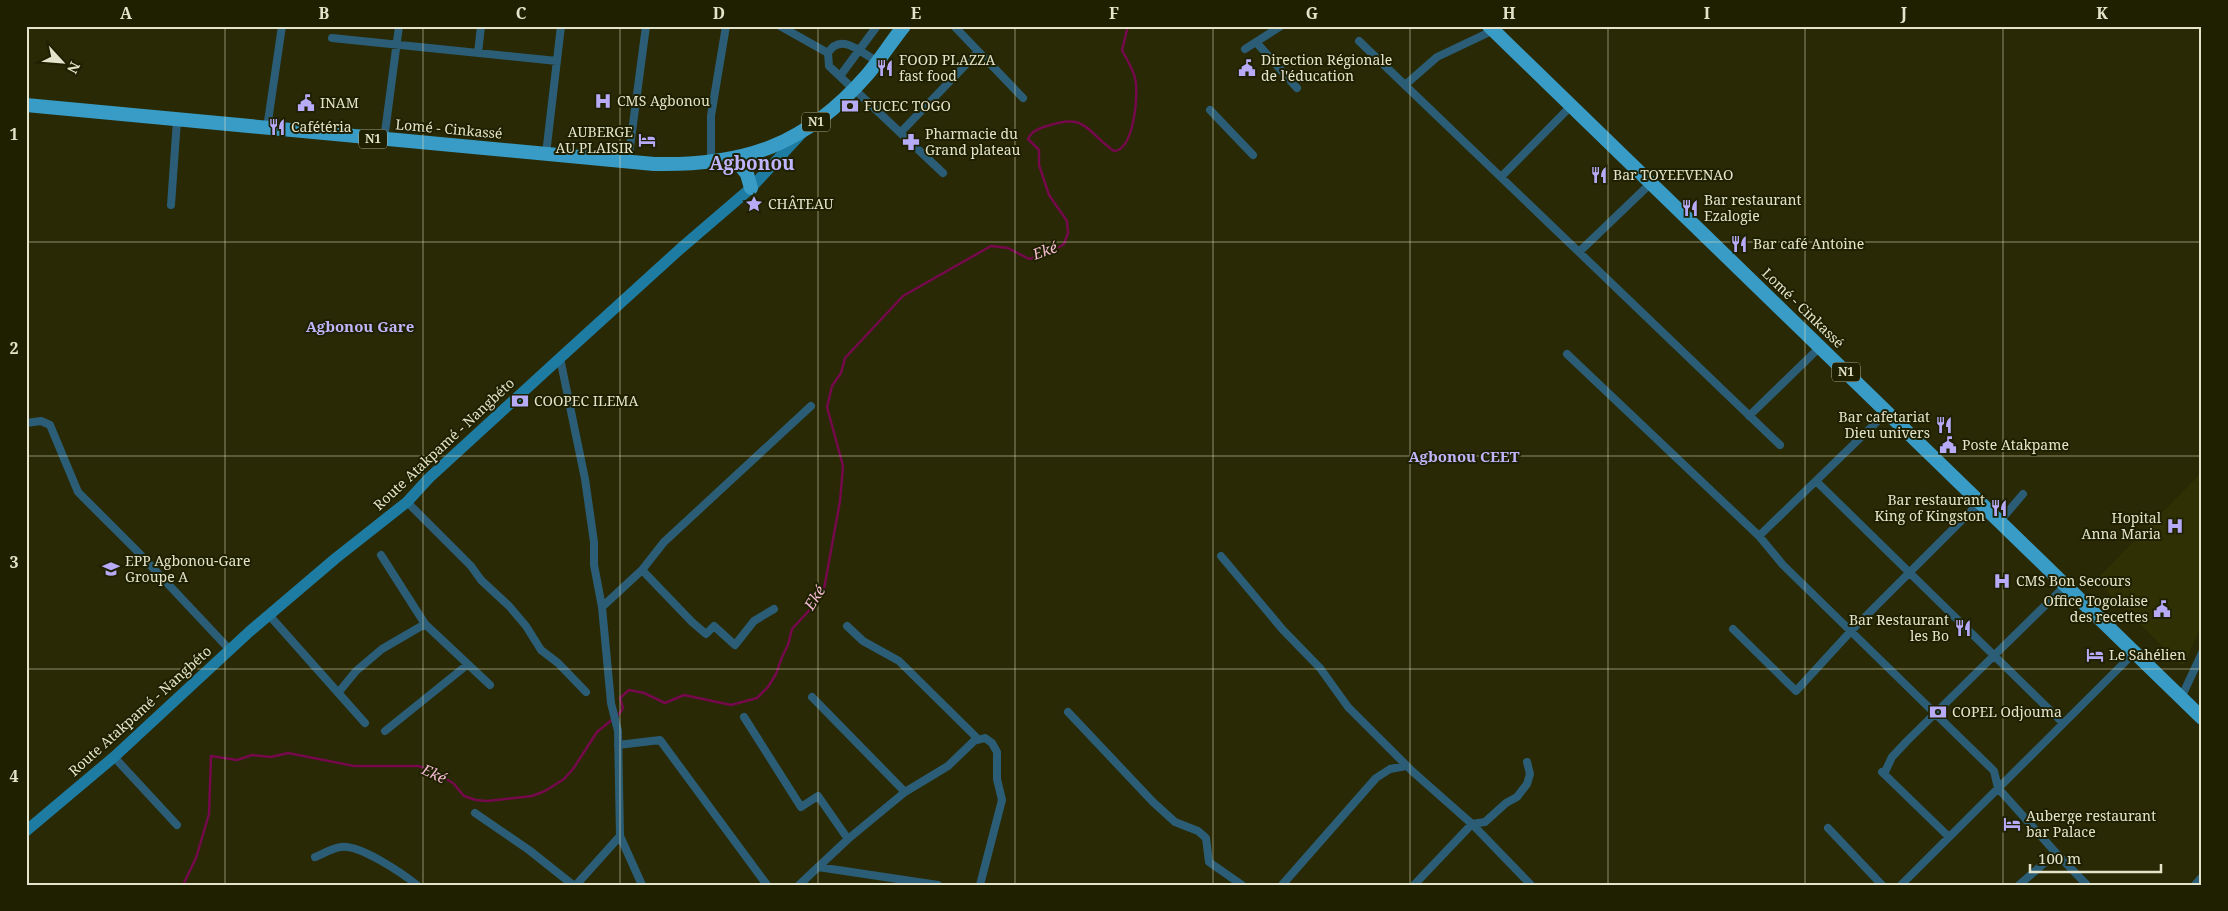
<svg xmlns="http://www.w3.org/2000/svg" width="2228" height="911" viewBox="0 0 2228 911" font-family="'Noto Serif',serif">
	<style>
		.built { fill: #2f3003 }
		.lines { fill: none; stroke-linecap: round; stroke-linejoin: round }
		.stream { stroke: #75094c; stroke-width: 2.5 }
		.minor { stroke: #2b5e76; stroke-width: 8 }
		.secondary { stroke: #1e7ca2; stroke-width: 11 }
		.trunk { stroke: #389cc6; stroke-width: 14 }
		.grid { fill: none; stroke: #e3e4cb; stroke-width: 1; stroke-opacity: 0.55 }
		.labels { text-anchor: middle; stroke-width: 4; stroke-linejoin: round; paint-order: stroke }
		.shield { fill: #1f2000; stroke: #a8a98e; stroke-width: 1 }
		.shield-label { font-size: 12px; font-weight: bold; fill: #e3e4cb }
		.poi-label { font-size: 14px; fill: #e3e4cb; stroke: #1f2000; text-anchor: start }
		.street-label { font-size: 14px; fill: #e3e4cb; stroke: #1f2000 }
		.water-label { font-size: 15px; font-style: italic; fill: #f4bcd5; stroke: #1f2000 }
		.neighbourhood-label { font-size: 15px; font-weight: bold; fill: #bfb5fc; stroke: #1f2000 }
		.district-label { font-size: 19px; font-weight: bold; fill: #bfb5fc; stroke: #1f2000 }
		.neatline { fill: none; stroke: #e3e4cb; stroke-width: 2 }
		.grid-label { font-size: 16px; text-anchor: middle; font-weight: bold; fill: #e3e4cb }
	</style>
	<rect width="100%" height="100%" fill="#292905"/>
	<path class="built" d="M2202,472V625L2184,664H2180L2096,580Z"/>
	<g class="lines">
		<path class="stream" d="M183,885L196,858L209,814L211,756L237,760L252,755L271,757L288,753L354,766H418L431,770L453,783L464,796L476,800L487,801L532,796L545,791L564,779L573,769L597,732L619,714L623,708L620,698L629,690L644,693L665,703L684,695L731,705L757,698L768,687L776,674L782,657L788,645L792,629L815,604L824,589L840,501L843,466L827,407L832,386L841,373L845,358L903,296L991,246L1008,248L1029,259L1048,254L1064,244L1068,233L1067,221L1049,195L1039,165V150L1028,139C1031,131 1039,128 1047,126C1087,112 1086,132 1114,151C1134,150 1139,94 1135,78C1133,69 1126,58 1122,50L1128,26"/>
		<path class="minor" d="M780,26L828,53L829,66L849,85
			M954,26L1023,98
			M332,38L557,61
			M1359,41L1780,445
			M1256,42L1297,88
			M1245,49L1281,26
			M478,53L481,26
			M828,53C840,33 858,50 873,59
			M840,76L877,26
			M1405,85L1437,57L1494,30
			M854,89L943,173
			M1210,110L1253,155
			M267,128L282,26
			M901,132L978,52
			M384,140L399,26
			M546,154L561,26
			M628,162L646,26
			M711,162V116L726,26
			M1501,177L1571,106
			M171,205L177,120
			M1579,252L1651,183
			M1567,354L1759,536L1783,565L1994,771L1998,788L2056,853L2087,885
			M560,358L585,479L594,542V565L602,607L611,703L618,731L620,836L642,885
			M1749,416L1820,347
			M26,423L41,421L50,425L78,492L136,550L230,650
			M1816,481L2063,723
			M407,502L471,566L481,580L509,606L526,626L541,650L558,663L586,692
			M2000,521L2023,494
			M1759,536L1887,412
			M381,555L425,624L490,685
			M1221,556L1283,630L1320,668L1348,707L1412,771L1472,824L1531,885
			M642,570L692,622L706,634L714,626L735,645L754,621L774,609
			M602,607L642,570L664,542L811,406
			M269,615L365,723
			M847,626L863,641L899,661L977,738
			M1733,629L1796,691L1851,631L1980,502
			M338,693L356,671L382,649L425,624
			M812,697L905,792
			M2181,698L2202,653
			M1068,712L1153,802L1175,822L1198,831L1206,838L1209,862L1242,885
			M744,717L801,807L818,796L848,839
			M385,731L467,665
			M618,745L660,740L767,885
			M114,757L177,825
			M1882,772L1949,837
			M1884,774L1892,757L1907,741L2066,585
			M475,813L529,850L573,885
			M1828,828L1882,885
			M315,857C323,854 332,848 341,847C359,844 402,873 417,885
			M818,867L938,885
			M576,885L620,836
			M799,885L848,839L905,792L948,766L974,741L985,738L992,743L997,752V779L1002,800L980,885
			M1282,885L1376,778L1390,769L1406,766
			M1414,885L1472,824L1485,822L1506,803L1517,797L1527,784L1530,774L1527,762
			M1901,885L2135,652
			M2019,885L2056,853
			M2195,885L2202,877"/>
		<path class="secondary" d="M26,831L114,757L249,632L336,558L407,502L429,478L560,358L680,249L751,188L801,134"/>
		<path class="trunk" d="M1489,26L2202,718
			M26,105L654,164C745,166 806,145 867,75C880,60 891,42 904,26
			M735,159L747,174L751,188"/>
	</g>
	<path class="grid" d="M225,26V885M423,26V885M620,26V885M818,26V885M1015,26V885M1213,26V885M1410,26V885M1608,26V885M1805,26V885M2003,26V885M26,242H2202M26,456H2202M26,669H2202"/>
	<defs>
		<g id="restaurant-bare" transform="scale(1.35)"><path d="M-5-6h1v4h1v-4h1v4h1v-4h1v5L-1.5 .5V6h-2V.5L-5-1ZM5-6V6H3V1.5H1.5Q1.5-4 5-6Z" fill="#b7abf8" stroke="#1f2000" stroke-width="2.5" paint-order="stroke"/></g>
		<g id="civic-bare" transform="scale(1.35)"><path d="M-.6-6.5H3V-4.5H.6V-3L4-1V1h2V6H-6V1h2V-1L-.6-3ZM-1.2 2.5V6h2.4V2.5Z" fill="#b7abf8" stroke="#1f2000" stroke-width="2.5" paint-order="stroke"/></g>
		<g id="hospital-bare" transform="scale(1.35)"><path d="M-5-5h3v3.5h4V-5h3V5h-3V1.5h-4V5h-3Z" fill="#b7abf8" stroke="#1f2000" stroke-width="2.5" paint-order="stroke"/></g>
		<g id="bank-bare" transform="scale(1.35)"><path d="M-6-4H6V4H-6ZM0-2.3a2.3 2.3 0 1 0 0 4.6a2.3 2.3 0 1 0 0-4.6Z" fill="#b7abf8" stroke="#1f2000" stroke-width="2.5" paint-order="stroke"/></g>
		<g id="hotel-bare" transform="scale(1.35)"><path d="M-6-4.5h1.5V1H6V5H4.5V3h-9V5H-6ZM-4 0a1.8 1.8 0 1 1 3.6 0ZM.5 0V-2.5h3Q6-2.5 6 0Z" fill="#b7abf8" stroke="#1f2000" stroke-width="2.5" paint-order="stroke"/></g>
		<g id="pharmacy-bare" transform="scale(1.35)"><path d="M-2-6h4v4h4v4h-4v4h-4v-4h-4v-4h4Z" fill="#b7abf8" stroke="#1f2000" stroke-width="2.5" paint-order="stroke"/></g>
		<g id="sight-bare" transform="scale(1.35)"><path d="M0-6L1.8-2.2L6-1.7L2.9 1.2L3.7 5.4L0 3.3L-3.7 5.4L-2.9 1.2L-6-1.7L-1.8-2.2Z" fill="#b7abf8" stroke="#1f2000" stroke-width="2.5" paint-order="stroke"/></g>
		<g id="school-bare" transform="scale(1.35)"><path d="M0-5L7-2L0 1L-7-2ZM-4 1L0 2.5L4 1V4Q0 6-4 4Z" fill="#b7abf8" stroke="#1f2000" stroke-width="2.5" paint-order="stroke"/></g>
	</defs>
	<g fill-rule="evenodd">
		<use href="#restaurant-bare" x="885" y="68"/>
		<use href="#civic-bare" x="1247" y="68"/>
		<use href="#hospital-bare" x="603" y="101"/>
		<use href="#civic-bare" x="306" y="103"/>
		<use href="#bank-bare" x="850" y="106"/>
		<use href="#restaurant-bare" x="277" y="127"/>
		<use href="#hotel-bare" x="647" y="140"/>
		<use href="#pharmacy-bare" x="911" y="142"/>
		<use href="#restaurant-bare" x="1599" y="175"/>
		<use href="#sight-bare" x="754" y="204"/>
		<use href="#restaurant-bare" x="1690" y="208"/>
		<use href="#restaurant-bare" x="1739" y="244"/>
		<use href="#bank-bare" x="520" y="401"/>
		<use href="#restaurant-bare" x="1944" y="425"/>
		<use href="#civic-bare" x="1948" y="445"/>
		<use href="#restaurant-bare" x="1999" y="508"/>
		<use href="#hospital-bare" x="2175" y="526"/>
		<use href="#school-bare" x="111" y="569"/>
		<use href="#hospital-bare" x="2002" y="581"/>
		<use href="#civic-bare" x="2162" y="609"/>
		<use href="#restaurant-bare" x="1963" y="628"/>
		<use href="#hotel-bare" x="2095" y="655"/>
		<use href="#bank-bare" x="1938" y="712"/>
		<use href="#hotel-bare" x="2012" y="824"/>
	</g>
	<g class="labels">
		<g class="shield">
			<rect x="802" y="112.5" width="28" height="19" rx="4"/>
			<rect x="359" y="129.5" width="28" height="19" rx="4"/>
			<rect x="1832" y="362.5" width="28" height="19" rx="4"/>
		</g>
		<g class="shield-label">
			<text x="816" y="126">N1</text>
			<text x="373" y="143">N1</text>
			<text x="1846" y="376">N1</text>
		</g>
		<g class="poi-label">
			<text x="899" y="65">FOOD PLAZZA<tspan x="899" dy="16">fast food</tspan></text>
			<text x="1261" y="65">Direction Régionale<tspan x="1261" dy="16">de l'éducation</tspan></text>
			<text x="617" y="106">CMS Agbonou</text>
			<text x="320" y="108">INAM</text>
			<text x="864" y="111">FUCEC TOGO</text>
			<text x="291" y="132">Cafétéria</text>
			<text x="633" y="137" text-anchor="end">AUBERGE<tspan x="633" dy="16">AU PLAISIR</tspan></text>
			<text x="925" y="139">Pharmacie du<tspan x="925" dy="16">Grand plateau</tspan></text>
			<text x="1613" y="180">Bar TOYEEVENAO</text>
			<text x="1704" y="205">Bar restaurant<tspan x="1704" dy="16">Ezalogie</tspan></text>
			<text x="768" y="209">CHÂTEAU</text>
			<text x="1753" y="249">Bar café Antoine</text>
			<text x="534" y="406">COOPEC ILEMA</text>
			<text x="1930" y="422" text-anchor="end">Bar cafetariat<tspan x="1930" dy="16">Dieu univers</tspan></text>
			<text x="1962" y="450">Poste Atakpame</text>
			<text x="1985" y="505" text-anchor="end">Bar restaurant<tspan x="1985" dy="16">King of Kingston</tspan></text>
			<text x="2161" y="523" text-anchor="end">Hopital<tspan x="2161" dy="16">Anna Maria</tspan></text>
			<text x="125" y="566">EPP Agbonou-Gare<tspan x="125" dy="16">Groupe A</tspan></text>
			<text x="2016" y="586">CMS Bon Secours</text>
			<text x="2148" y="606" text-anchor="end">Office Togolaise<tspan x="2148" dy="16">des recettes</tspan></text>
			<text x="1949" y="625" text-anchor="end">Bar Restaurant<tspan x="1949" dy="16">les Bo</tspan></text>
			<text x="2109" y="660">Le Sahélien</text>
			<text x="1952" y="717">COPEL Odjouma</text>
			<text x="2026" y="821">Auberge restaurant<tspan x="2026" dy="16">bar Palace</tspan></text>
		</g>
		<g class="street-label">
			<text transform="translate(449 129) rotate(5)" y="5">Lomé - Cinkassé</text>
			<text transform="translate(1803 308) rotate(44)" y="5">Lomé - Cinkassé</text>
			<text transform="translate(444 444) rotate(-43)" y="5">Route Atakpamé - Nangbéto</text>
			<text transform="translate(140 711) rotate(-42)" y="5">Route Atakpamé - Nangbéto</text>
		</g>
		<g class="water-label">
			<text transform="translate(1045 251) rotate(-20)" y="5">Eké</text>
			<text transform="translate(815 598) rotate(-58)" y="5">Eké</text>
			<text transform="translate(434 774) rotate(25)" y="5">Eké</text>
		</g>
		<g class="neighbourhood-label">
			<text x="360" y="332">Agbonou Gare</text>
			<text x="1464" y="462">Agbonou CEET</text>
		</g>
		<g class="district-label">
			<text x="752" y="170">Agbonou</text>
		</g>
	</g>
	<rect width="2228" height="911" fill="none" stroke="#1f2000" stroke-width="55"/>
	<g transform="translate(62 62) rotate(116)" stroke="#1f2000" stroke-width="4" paint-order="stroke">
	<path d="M0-4L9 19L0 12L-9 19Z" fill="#e3e4cb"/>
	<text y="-8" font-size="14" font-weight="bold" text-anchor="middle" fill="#e3e4cb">N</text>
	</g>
	<path d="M2030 864v8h131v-8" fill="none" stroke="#e3e4cb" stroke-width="2.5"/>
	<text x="2038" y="864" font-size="15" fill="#e3e4cb" stroke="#1f2000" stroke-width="4" paint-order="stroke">100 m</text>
	<rect x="28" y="28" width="2172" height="856" class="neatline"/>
	<g class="grid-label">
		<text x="126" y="19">A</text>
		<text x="324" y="19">B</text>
		<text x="521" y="19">C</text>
		<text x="719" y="19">D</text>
		<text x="916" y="19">E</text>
		<text x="1114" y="19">F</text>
		<text x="1312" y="19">G</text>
		<text x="1509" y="19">H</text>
		<text x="1707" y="19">I</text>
		<text x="1904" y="19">J</text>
		<text x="2102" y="19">K</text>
		<text x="14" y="140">1</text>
		<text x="14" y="354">2</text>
		<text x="14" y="568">3</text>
		<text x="14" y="782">4</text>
	</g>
</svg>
